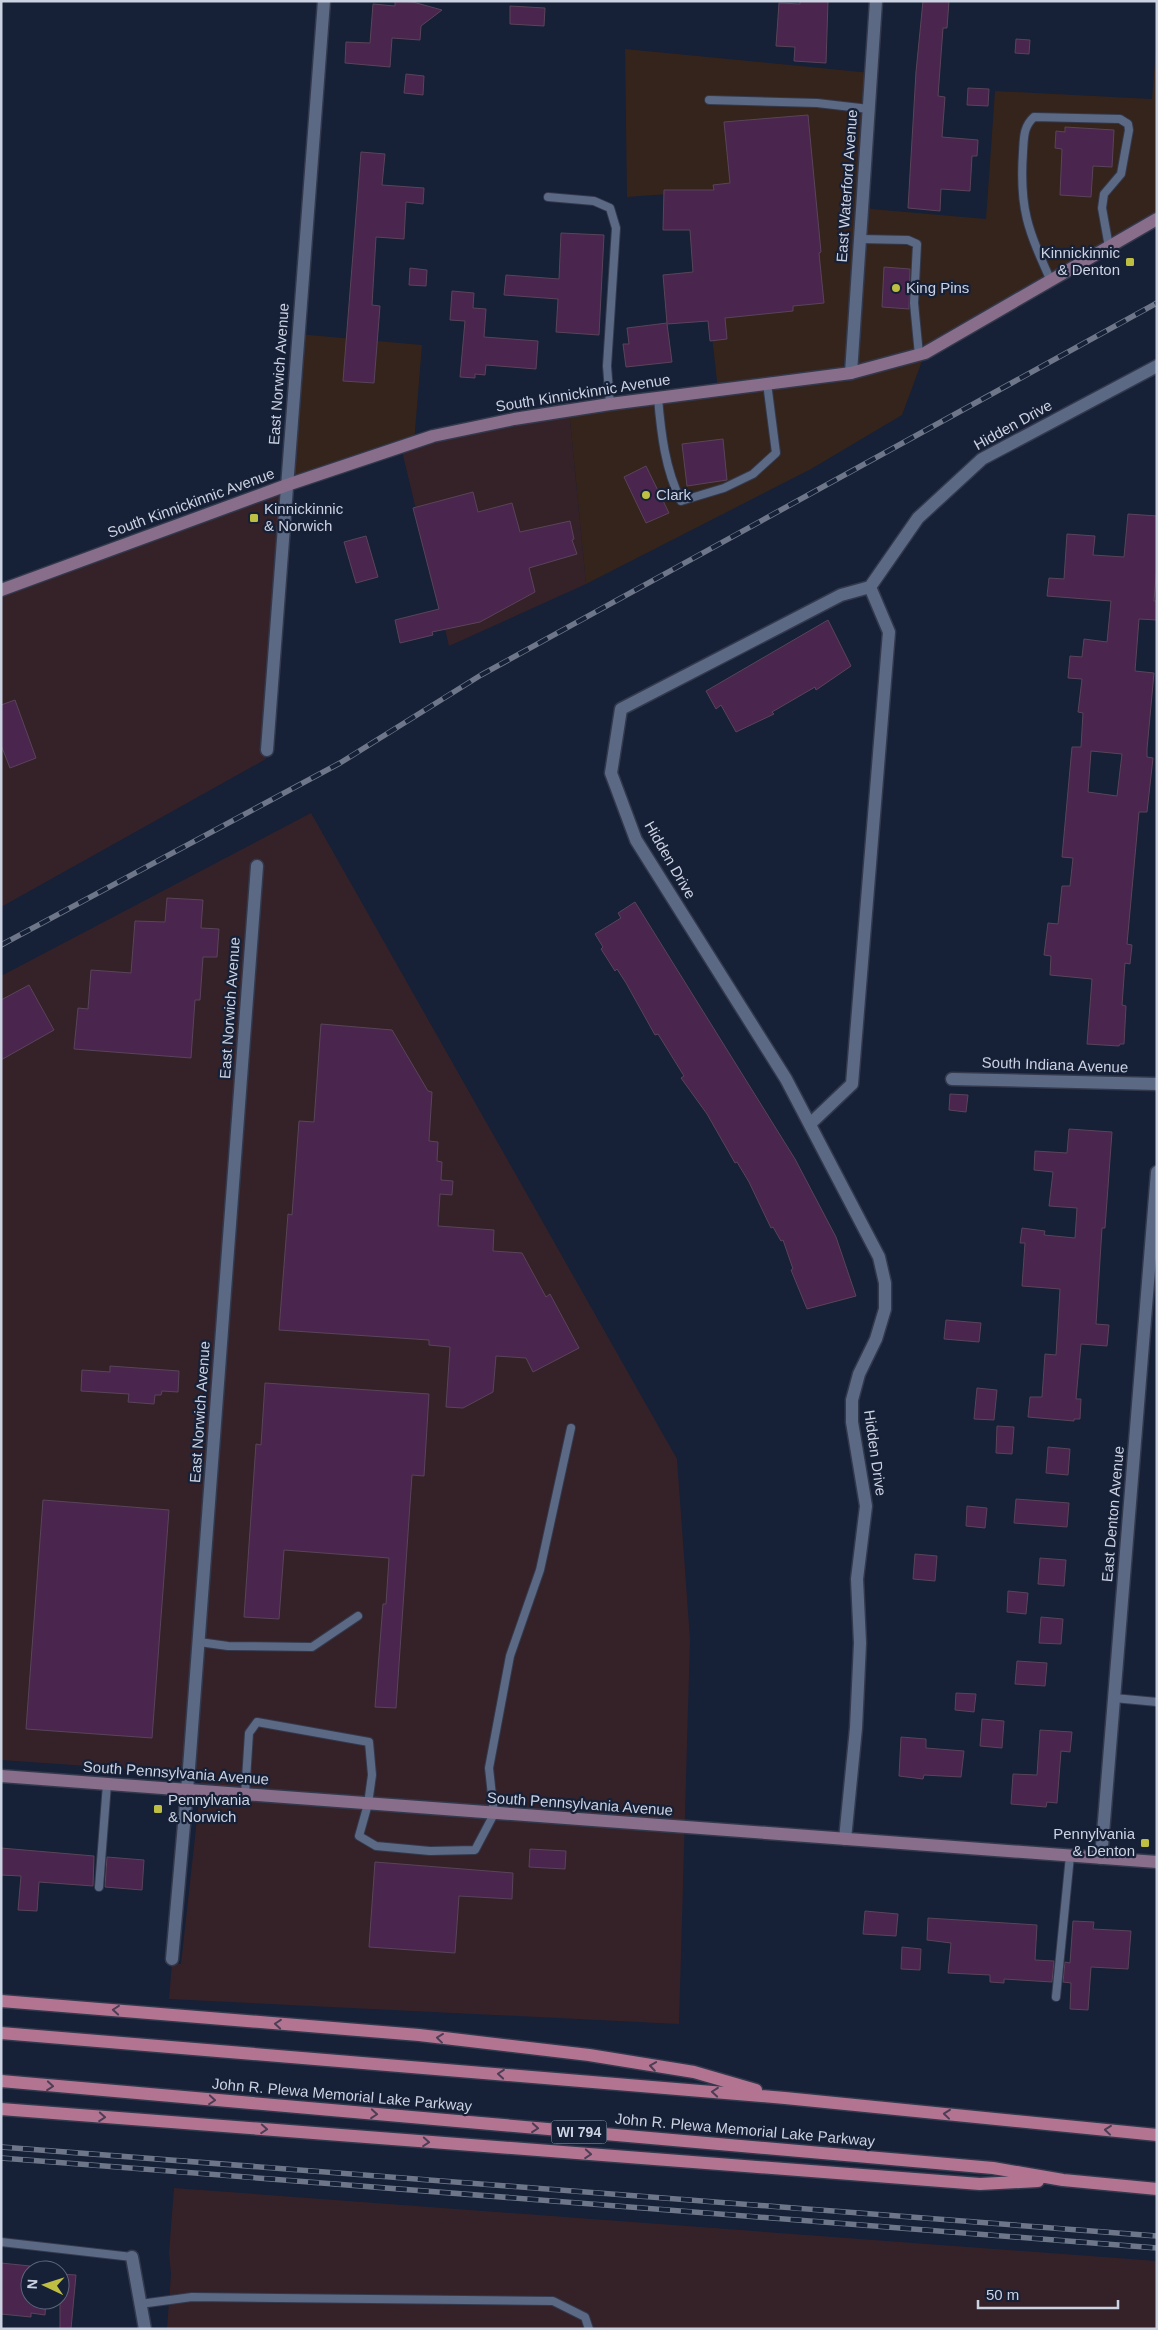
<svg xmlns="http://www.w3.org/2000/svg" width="1158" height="2330" viewBox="0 0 1158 2330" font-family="Helvetica,sans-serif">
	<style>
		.commercial { fill: #35241b }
		.industrial { fill: #352228 }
		.building { fill: #4a254d; stroke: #59445a; fill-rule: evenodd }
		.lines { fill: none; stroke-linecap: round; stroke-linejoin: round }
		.lane-casing { stroke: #33394d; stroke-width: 10 }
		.street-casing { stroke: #33394d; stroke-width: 15 }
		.secondary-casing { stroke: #33394d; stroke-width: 15 }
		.primary-casing { stroke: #33394d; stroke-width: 15 }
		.lane { stroke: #5c6984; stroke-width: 8 }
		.street { stroke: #5c6984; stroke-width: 12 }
		.secondary { stroke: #886e8b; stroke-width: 12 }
		.primary { stroke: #b37491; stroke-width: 12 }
		.rail-casing { stroke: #6e778a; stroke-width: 5.5 }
		.rail { stroke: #162037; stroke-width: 4; stroke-dasharray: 11; stroke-linecap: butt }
		.oneway { stroke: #4d3d56 }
		.poi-dot { fill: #bebf42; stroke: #162037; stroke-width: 2 }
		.labels { text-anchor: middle; stroke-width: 4.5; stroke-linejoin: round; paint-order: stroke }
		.shield { fill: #162037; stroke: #959daf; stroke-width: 1 }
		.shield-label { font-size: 14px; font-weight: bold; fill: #cbd2e2 }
		.street-label { font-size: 15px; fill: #cbd2e2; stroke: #162037 }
		.poi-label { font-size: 15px; fill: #cbd2e2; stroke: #162037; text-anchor: start }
	</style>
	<rect width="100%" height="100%" fill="#162037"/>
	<path class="commercial" d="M1157,37V219L925,353L902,415L811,469L586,584L569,410L718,390L696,192L627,197L625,49L871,73L863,196L871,209L986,219L995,91L1152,99Z
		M298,334L422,345L414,443L287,485Z"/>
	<path class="industrial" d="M569,410L586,584L449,646L401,447Z
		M287,485L266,759L1,907V590Z
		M311,813L677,1459L690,1639L679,2024L169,1999L172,1963L181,1964L202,1774L1,1760V976Z
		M174,2188L1157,2261V2329H167L171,2274L169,2253Z"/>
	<path class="building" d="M395,1L413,2L442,10L421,26L420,40L392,38L390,67L345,63L346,42L370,43L373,4L395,6Z
		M800,1H828L826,63L794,61L795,47L776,46L779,3L800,4Z
		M923,1H949L947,28H943L938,96L945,97L942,137L978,140L977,156H972L970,191L941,189L940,211L908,208L916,72Z
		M510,6L545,8L544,26L510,24Z
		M1016,39L1030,40L1029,54L1015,53Z
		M406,74L424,76L423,95L404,93Z
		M968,88L989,89L988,106L967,105Z
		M808,115L821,252L819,253L824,303L793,306V311L725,318L727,339L710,341L708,321L667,324L672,362L626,367L623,344H629L627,328L667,323L663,275L693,272L690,230H663L664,190H714L713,185L730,183L724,122Z
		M1065,127L1114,130L1112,167L1093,166L1091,197L1060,195L1062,149L1055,148L1056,131L1065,132Z
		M361,152L385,154L382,185L424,188L423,204L406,202L404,239L376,237L372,305L380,306L374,383L343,381Z
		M561,233L604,235L599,335L556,332L558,299L504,295L506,275L559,279Z
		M884,267L910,269L909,309L882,307Z
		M410,268L427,270L426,286L409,285Z
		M452,291L474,293L473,308L486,309L484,337L538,341L536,369L486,365L485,375L475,374V378L460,377L465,321L450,320Z
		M723,439L727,480L687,486L682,444Z
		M646,466L669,513L646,523L624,477Z
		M473,492L478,512L512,503L520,532L570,521L574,539L572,540L577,554L529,568L535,592L480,622L432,632L433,635L400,643L395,620L439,609L413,508Z
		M1128,514L1157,516V565L1154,601H1157V620L1139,619L1135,671L1154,673L1147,749V757L1153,758L1147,812H1139L1127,944L1132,945L1130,964L1125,963L1122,1005L1126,1006L1124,1044H1120L1119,1046L1087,1044L1092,979L1050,975L1051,956L1044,955L1048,923L1058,924L1062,886H1070L1073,858L1062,857L1072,747H1081L1083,713L1078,712L1082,679L1068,678L1070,656L1082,657L1084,639L1107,642L1111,601L1047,596L1049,578L1064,579L1067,534L1095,536L1093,555L1124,557ZM1091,751L1122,754L1117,796L1088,792Z
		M366,536L378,577L356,583L344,542Z
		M828,620L851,666L816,690L815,687L772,712L774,714L736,732L721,705L716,709L706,691Z
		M15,700L36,758L10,768L1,745V705Z
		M167,898L203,900L201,928L219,929L217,957H203L200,1000H195L191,1058L74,1049L78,1008L88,1009L91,970L131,973L135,921L165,922Z
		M635,902L795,1159L836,1237L856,1296L807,1309L791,1270L793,1269L783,1240L781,1241L773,1227L771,1228L749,1182L737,1162L735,1163L707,1114L681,1078L684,1076L658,1034L655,1035L626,983L617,969L615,971L601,949L603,947L595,934L621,918L618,913Z
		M29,985L54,1030L1,1060V1000Z
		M321,1024L392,1030L428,1091L432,1092L429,1141L438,1142L437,1161L442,1162L441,1180L453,1181L452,1195L440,1194L438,1226L494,1230L493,1251L522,1253L546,1297L550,1294L579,1348L533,1372L526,1358L496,1356L493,1392L463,1408L446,1407L450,1347L429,1345V1340L279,1330L288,1214L292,1215L299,1121L314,1122Z
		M950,1094L968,1095L966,1112L949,1110Z
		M1069,1129L1112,1132L1105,1228H1102L1096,1324L1109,1325L1107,1346L1081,1344L1076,1399H1081L1080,1419H1074V1421L1028,1417L1030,1397H1042L1045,1354L1056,1355L1060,1289L1022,1286L1025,1243H1020L1022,1228L1045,1231L1044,1235L1075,1238L1077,1208L1049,1206L1053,1172L1034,1170L1035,1151L1067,1153Z
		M946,1320L981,1323L979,1342L944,1339Z
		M110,1366L179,1371L178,1392L162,1391L161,1395H155L154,1404L128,1402L129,1394L81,1391L82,1370L110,1372Z
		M265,1383L429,1394L424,1476L412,1475L396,1708L375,1707L383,1604H386L389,1558L284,1550L279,1619L244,1617L256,1444L261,1445Z
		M977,1388L997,1390L994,1420L974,1419Z
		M997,1426L1014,1427L1012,1454L996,1453Z
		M1048,1447L1070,1449L1068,1475L1046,1473Z
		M1016,1499L1069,1503L1067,1527L1014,1523Z
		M43,1500L169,1510L152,1738L26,1729Z
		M967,1506L987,1508L985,1528L966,1526Z
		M915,1554L937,1556L935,1581L913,1579Z
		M1040,1558L1066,1560L1064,1586L1038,1584Z
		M1008,1591L1028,1593L1026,1614L1007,1612Z
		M1041,1617L1063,1619L1061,1644L1039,1643Z
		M1017,1661L1047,1663L1045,1686L1015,1684Z
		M956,1693L976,1694L974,1712L955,1710Z
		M982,1719L1004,1721L1002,1748L980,1746Z
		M1040,1730L1072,1732L1070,1752L1061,1751L1057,1803L1047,1802L1046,1807L1011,1804L1013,1774L1037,1775Z
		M901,1737L926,1739V1748L964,1751L961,1777L924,1775L923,1779L899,1776Z
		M1,1848L94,1856L93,1886L39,1882L37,1911L18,1910L21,1876L1,1875Z
		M530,1849L566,1851L565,1869L529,1867Z
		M107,1857L144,1860L142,1890L105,1887Z
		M375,1862L513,1873L512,1899L459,1896L455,1953L369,1947Z
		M865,1911L898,1914L896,1936L863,1934Z
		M928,1918L1037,1925L1035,1960L1054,1961L1052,1982L1004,1979V1983L990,1982V1975L948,1973L951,1943L927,1940Z
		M1073,1921L1094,1922L1093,1929L1131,1931L1128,1969L1091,1967L1088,2010L1070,2009L1071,1983L1063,1982L1065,1962L1070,1963Z
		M902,1947L921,1949L920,1970L901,1969Z
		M1,2263L30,2266V2300H46L45,2315L31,2313V2317L1,2314Z
		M60,2274L76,2275L71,2329H60Z"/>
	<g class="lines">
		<g class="lane-casing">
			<path id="lane" d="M709,100L817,103L869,109
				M548,197L594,201L610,208L616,228L607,366L610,404
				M860,239L908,240L917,244L914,303L919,355
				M1051,281C1028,230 1019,209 1023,152C1024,138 1023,127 1034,117L1120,119L1128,124L1129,130L1121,174L1104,194L1102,208L1109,247
				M658,398C661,433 665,469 681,501L724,488L753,474L776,453L767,383
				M199,1642L228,1646L312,1647L358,1616
				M1114,1698L1157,1702
				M245,1795L249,1733L257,1722L369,1742L372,1775L368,1804L359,1836L376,1846L430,1851L475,1850L494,1814L489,1768L510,1656L540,1570L571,1428
				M99,1887L107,1784
				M1056,1997L1070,1856
				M1,2242L132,2257
				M140,2304L192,2297L553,2301L585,2317L589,2329"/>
		</g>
		<g class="street-casing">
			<path id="street" d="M851,373L876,1
				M267,750L324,1
				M952,1079L1157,1084
				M810,1124L852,1084L889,632L870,587
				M845,1839L856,1728L860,1643L857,1579L866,1506L852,1422V1400L859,1374L876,1339L885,1309V1283L879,1257L786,1079L636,840L611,773L621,709L841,595L870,587L918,518L982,459L1157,366
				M1101,1858L1157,1172
				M172,1959L189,1768L257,866
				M132,2257L145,2329"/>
		</g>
		<g class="secondary-casing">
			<path id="secondary" d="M1,590L287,485L433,436L514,419L610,404L851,373L925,353L1157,219
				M1,1776L1157,1862"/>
		</g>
		<g class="primary-casing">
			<path id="primary" d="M1,2001L419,2035L589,2055L694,2072L756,2090
				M1,2033L785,2098L1157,2135
				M1,2081L993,2168L1063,2180L1157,2189
				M1,2109L980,2184L1038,2181"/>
		</g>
		<use href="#lane" class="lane"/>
		<use href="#street" class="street"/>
		<use href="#secondary" class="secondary"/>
		<use href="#primary" class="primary"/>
		<g class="rail-casing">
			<path id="rail" d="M1,945L340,763L481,675L1157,303
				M1,2147L1157,2236
				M1,2158L1157,2248"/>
		</g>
		<use href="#rail" class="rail"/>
	</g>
	<defs><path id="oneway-chevron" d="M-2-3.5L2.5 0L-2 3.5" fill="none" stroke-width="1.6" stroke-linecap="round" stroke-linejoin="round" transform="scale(1.25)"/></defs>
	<g class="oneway">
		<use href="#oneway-chevron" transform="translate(116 2010) rotate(-175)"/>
		<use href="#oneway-chevron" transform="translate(278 2024) rotate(-175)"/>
		<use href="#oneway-chevron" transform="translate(440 2038) rotate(-173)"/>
		<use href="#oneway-chevron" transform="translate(653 2066) rotate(-171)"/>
		<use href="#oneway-chevron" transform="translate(501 2074) rotate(-175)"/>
		<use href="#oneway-chevron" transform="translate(50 2086) rotate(5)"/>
		<use href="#oneway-chevron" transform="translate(715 2092) rotate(-175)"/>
		<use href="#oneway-chevron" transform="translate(212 2100) rotate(5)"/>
		<use href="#oneway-chevron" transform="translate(374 2114) rotate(5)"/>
		<use href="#oneway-chevron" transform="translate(947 2114) rotate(-174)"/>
		<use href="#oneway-chevron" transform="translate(102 2117) rotate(4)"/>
		<use href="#oneway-chevron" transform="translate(535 2128) rotate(5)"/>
		<use href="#oneway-chevron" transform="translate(264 2129) rotate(4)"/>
		<use href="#oneway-chevron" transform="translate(1108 2130) rotate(-174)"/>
		<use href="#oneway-chevron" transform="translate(426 2142) rotate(4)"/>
		<use href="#oneway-chevron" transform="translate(588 2154) rotate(4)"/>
	</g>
	<g class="poi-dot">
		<rect x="1125" y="257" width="10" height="10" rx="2.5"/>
		<circle cx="896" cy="288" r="5"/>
		<circle cx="646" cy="495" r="5"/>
		<rect x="249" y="513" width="10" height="10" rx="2.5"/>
		<rect x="153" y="1804" width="10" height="10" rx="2.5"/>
		<rect x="1140" y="1838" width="10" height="10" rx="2.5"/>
	</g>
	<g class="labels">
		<rect class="shield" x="551.5" y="2120.5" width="55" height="23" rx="4"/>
		<g class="shield-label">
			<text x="579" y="2137">WI 794</text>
		</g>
		<g class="street-label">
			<text transform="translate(847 186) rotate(-86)" y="5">East Waterford Avenue</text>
			<text transform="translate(279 374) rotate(-86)" y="5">East Norwich Avenue</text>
			<text transform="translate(583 393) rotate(-9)" y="5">South Kinnickinnic Avenue</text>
			<text transform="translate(1013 425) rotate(-29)" y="5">Hidden Drive</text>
			<text transform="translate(191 503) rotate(-20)" y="5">South Kinnickinnic Avenue</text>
			<text transform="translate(670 860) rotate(60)" y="5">Hidden Drive</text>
			<text transform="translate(230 1008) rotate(-86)" y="5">East Norwich Avenue</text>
			<text transform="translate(1055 1065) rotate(2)" y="5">South Indiana Avenue</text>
			<text transform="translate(200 1412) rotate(-86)" y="5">East Norwich Avenue</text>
			<text transform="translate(875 1453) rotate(82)" y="5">Hidden Drive</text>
			<text transform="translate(1113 1514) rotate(-85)" y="5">East Denton Avenue</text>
			<text transform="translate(176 1773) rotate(4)" y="5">South Pennsylvania Avenue</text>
			<text transform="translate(580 1804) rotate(4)" y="5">South Pennsylvania Avenue</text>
			<text transform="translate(342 2095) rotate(5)" y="5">John R. Plewa Memorial Lake Parkway</text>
			<text transform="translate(745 2130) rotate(5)" y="5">John R. Plewa Memorial Lake Parkway</text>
		</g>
		<g class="poi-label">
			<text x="1120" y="258" text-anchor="end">Kinnickinnic<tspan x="1120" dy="17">&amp; Denton</tspan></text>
			<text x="906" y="293">King Pins</text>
			<text x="656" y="500">Clark</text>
			<text x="264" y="514">Kinnickinnic<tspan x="264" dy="17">&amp; Norwich</tspan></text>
			<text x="168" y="1805">Pennylvania<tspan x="168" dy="17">&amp; Norwich</tspan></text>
			<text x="1135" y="1839" text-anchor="end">Pennylvania<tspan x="1135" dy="17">&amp; Denton</tspan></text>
		</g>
	</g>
	<rect width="1158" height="2330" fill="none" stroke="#cbd2e2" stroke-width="5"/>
	<g transform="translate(45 2285) rotate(274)"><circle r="24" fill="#162037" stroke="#5e677b"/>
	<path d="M0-4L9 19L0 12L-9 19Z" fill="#bebf42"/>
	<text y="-8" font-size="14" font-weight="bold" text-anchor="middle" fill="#cbd2e2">N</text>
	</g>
	<path d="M978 2300v8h140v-8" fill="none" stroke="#cbd2e2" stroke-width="2.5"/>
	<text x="986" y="2300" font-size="15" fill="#cbd2e2" stroke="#162037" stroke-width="4" paint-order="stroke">50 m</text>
</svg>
